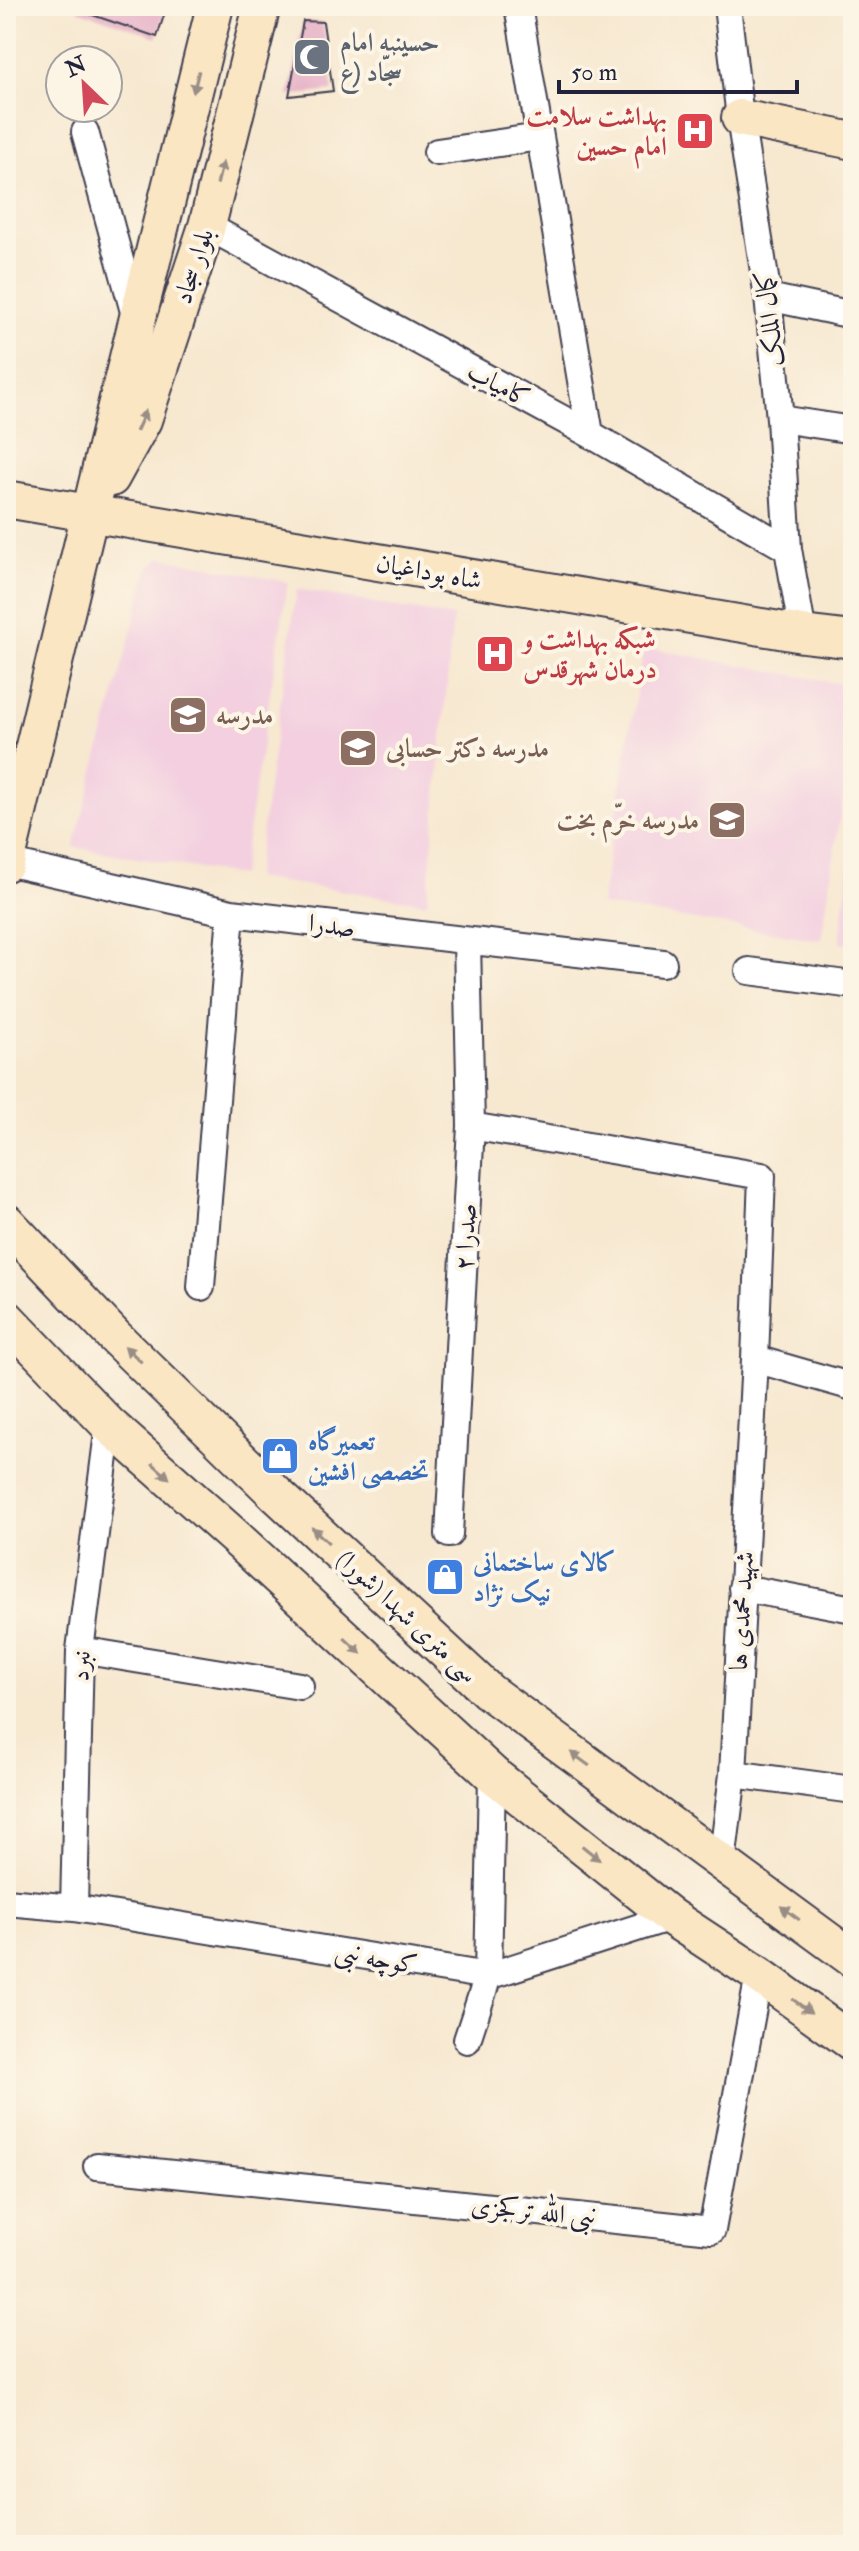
<svg xmlns="http://www.w3.org/2000/svg" width="859" height="2551" viewBox="0 0 859 2551" font-family="'IM FELL Double Pica',Amiri,serif">
	<style>
		.built { fill: #f3cfe0 }
		.building { fill: #e5afc6 }
		.lines { fill: none; stroke-linecap: round; stroke-linejoin: round }
		.street-casing { stroke: #424051; stroke-width: 30 }
		.secondary-casing { stroke: #424051; stroke-width: 40 }
		.street { stroke: #fff; stroke-width: 26 }
		.secondary { stroke: #fbe6c4; stroke-width: 36 }
		.oneway { fill: #998e86 }
		.labels { text-anchor: middle; stroke-width: 8; stroke-linejoin: round; paint-order: stroke }
		.worship-label { font-size: 26px; font-weight: bold; fill: #5b616d; stroke: #fcf5e5; text-anchor: start }
		.health-label { font-size: 26px; font-weight: bold; fill: #be3a42; stroke: #fcf5e5; text-anchor: end }
		.street-label { font-size: 26px; fill: #22223b; stroke: #fcf5e5 }
		.education-label { font-size: 26px; font-weight: bold; fill: #785e54; stroke: #fcf5e5; text-anchor: start }
		.shop-label { font-size: 26px; font-weight: bold; fill: #366cbe; stroke: #fcf5e5; text-anchor: start }
	</style>
	<rect width="100%" height="100%" fill="#fcf5e5"/>
	<filter id="ink" filterUnits="userSpaceOnUse"><feTurbulence type="fractalNoise" baseFrequency=".0125" numOctaves="2"/><feDisplacementMap in="SourceGraphic" scale="16" xChannelSelector="R" yChannelSelector="G"/><feConvolveMatrix kernelMatrix="1 2 1 2 8 2 1 2 1" color-interpolation-filters="sRGB"/></filter>
	<filter id="wash" filterUnits="userSpaceOnUse"><feTurbulence type="fractalNoise" baseFrequency=".006" numOctaves="4" result="noise"/><feDisplacementMap in="SourceGraphic" scale="32" xChannelSelector="R" yChannelSelector="G"/><feGaussianBlur stdDeviation="1.8" result="paint"/><feColorMatrix in="noise" values="0 0 0 0 0 0 0 0 0 0 0 0 0 0 0 0 0 1.4 0 .05"/><feComposite in="paint" operator="in"/></filter>
	<g filter="url(#wash)">
		<rect width="100%" height="100%" fill="#f7e8d0"/>
		<path class="built" d="M160,557L288,582L241,876L74,847L148,569Z
			M297,589L453,617L427,903L255,878Z
			M644,647L853,686V734L821,940L600,905Z
			M853,831V945L840,943Z"/>
		<g id="blocks">
			<path class="building" d="M79,6H167L157,37L78,10Z
				M303,21L323,22L333,91L289,96Z"/>
		</g>
	</g>
	<g filter="url(#ink)">
		<use href="#blocks" fill-opacity="0" stroke="#424051" stroke-width="2"/>
		<g class="lines">
			<g class="street-casing">
				<path id="street" d="M518,6L590,434
					M727,6L740,118L768,297L780,419L788,549L803,634
					M85,132L136,319
					M437,152L540,137
					M207,226L590,434L788,549
					M768,297L853,315
					M780,419L853,430
					M6,862L231,913L663,963
					M749,971L853,985
					M471,1126L762,1176L755,1359L733,1774L722,1863
					M201,1287L231,913
					M755,1359L853,1387
					M449,1534L471,1126L467,941
					M742,1588L853,1609
					M80,1650L300,1686
					M733,1774L853,1790
					M6,1902L74,1908L488,1976L671,1917
					M74,1908L80,1650L109,1425
					M467,2040L488,1976L492,1774
					M97,2166L712,2230L759,1975"/>
			</g>
			<g class="secondary-casing">
				<path id="secondary" d="M740,118L853,141
					M111,478L143,420L207,226L262,6
					M6,499L803,634L853,640
					M6,863C74,577 143,291 215,6
					M6,1222L114,1336L275,1493L488,1691L853,1959
					M6,1318L109,1425L236,1538L492,1774L671,1917L759,1975L853,2043"/>
			</g>
			<use href="#street" class="street"/>
			<use href="#secondary" class="secondary"/>
		</g>
		<defs><path id="oneway-solid" d="M-6-.8H1V-3.2L6.5 0L1 3.2V.8H-6Z" transform="scale(2)"/></defs>
		<g class="oneway">
			<use href="#oneway-solid" transform="translate(196 82) rotate(104)"/>
			<use href="#oneway-solid" transform="translate(220 173) rotate(-76)"/>
			<use href="#oneway-solid" transform="translate(141 421) rotate(-66)"/>
			<use href="#oneway-solid" transform="translate(133 1354) rotate(-136)"/>
			<use href="#oneway-solid" transform="translate(161 1471) rotate(42)"/>
			<use href="#oneway-solid" transform="translate(320 1535) rotate(-137)"/>
			<use href="#oneway-solid" transform="translate(353 1646) rotate(43)"/>
			<use href="#oneway-solid" transform="translate(580 1759) rotate(-144)"/>
			<use href="#oneway-solid" transform="translate(591 1853) rotate(39)"/>
			<use href="#oneway-solid" transform="translate(790 1913) rotate(-144)"/>
			<use href="#oneway-solid" transform="translate(802 2006) rotate(36)"/>
		</g>
	</g>
	<defs>
		<g id="mosque-square" transform="scale(2)"><rect x="-9" y="-9" width="18" height="18" rx="4" fill="#6b7280" stroke="#fcf5e5"/><path d="M3.5-4.9A6 6 0 1 0 3.5 4.9A5 5 0 1 1 3.5-4.9Z" fill="#fff"/></g>
		<g id="hospital-square" transform="scale(2)"><rect x="-9" y="-9" width="18" height="18" rx="4" fill="#e0444e" stroke="#fcf5e5"/><path d="M-5-5h3v3.5h4V-5h3V5h-3V1.5h-4V5h-3Z" fill="#fff"/></g>
		<g id="school-square" transform="scale(2)"><rect x="-9" y="-9" width="18" height="18" rx="4" fill="#8d6e63" stroke="#fcf5e5"/><path d="M0-5L7-2L0 1L-7-2ZM-4 1L0 2.5L4 1V4Q0 6-4 4Z" fill="#fff"/></g>
		<g id="shop-square" transform="scale(2)"><rect x="-9" y="-9" width="18" height="18" rx="4" fill="#3f7fe0" stroke="#fcf5e5"/><path d="M-5-2.5h2.3a2.7 3.5 0 0 1 5.4 0H5L5.5 6h-11ZM-1.5-2.5h3a1.5 2.3 0 0 0-3 0Z" fill="#fff"/></g>
	</defs>
	<g fill-rule="evenodd">
		<use href="#mosque-square" x="312" y="57"/>
		<use href="#hospital-square" x="695" y="131"/>
		<use href="#hospital-square" x="495" y="654"/>
		<use href="#school-square" x="188" y="715"/>
		<use href="#school-square" x="358" y="748"/>
		<use href="#school-square" x="727" y="820"/>
		<use href="#shop-square" x="280" y="1456"/>
		<use href="#shop-square" x="445" y="1577"/>
	</g>
	<g class="labels">
		<g class="worship-label">
			<text x="340" y="51">حسینیه امام<tspan x="340" dy="30">سجّاد (ع</tspan></text>
		</g>
		<g class="health-label">
			<text x="667" y="125">بهداشت سلامت<tspan x="667" dy="30">امام حسین</tspan></text>
			<text x="523" y="648" text-anchor="start">شبکه بهداشت و<tspan x="523" dy="30">درمان شهرقدس</tspan></text>
		</g>
		<g class="street-label">
			<text transform="translate(193 266) rotate(-72)" y="9">بلوار سجاد</text>
			<text transform="translate(769 319) rotate(-97)" y="9">کمال الملک</text>
			<text transform="translate(499 384) rotate(28)" y="9">کامیاب</text>
			<text transform="translate(429 571) rotate(10)" y="9">شاه بوداغیان</text>
			<text transform="translate(332 925) rotate(7)" y="9">صدرا</text>
			<text transform="translate(465 1237) rotate(-87)" y="9">صدرا ۲</text>
			<text transform="translate(741 1611) rotate(-87)" y="9">شهید محمدی ها</text>
			<text transform="translate(408 1616) rotate(43)" y="9">سی متری شهدا (شورا)</text>
			<text transform="translate(80 1666) rotate(-87)" y="9">نبرد</text>
			<text transform="translate(376 1958) rotate(9)" y="9">کوچه نبی</text>
			<text transform="translate(534 2211) rotate(6)" y="9">نبی الله ترکجزی</text>
		</g>
		<g class="education-label">
			<text x="216" y="724">مدرسه</text>
			<text x="386" y="757">مدرسه دکتر حسابی</text>
			<text x="699" y="829" text-anchor="end">مدرسه خرّم بخت</text>
		</g>
		<g class="shop-label">
			<text x="308" y="1450">تعمیرگاه<tspan x="308" dy="30">تخصصی افشین</tspan></text>
			<text x="473" y="1571">کالای ساختمانی<tspan x="473" dy="30">نیک نژاد</tspan></text>
		</g>
	</g>
	<rect width="859" height="2551" fill="none" stroke="#fcf5e5" stroke-width="32"/>
	<g transform="translate(84 84) rotate(335)"><circle r="38" fill="#fcf5e5" stroke="#a5a1a1" stroke-width="2"/>
	<path d="M0-6L14 30L0 20L-14 30Z" fill="#d1495b"/>
	<text y="-12" font-size="22" font-weight="bold" text-anchor="middle" fill="#22223b">N</text>
	</g>
	<path d="M559 80v12h238v-12" fill="none" stroke="#22223b" stroke-width="4"/>
	<text x="571" y="80" font-size="24" fill="#22223b" stroke="#fcf5e5" stroke-width="6" paint-order="stroke">50 m</text>
</svg>
